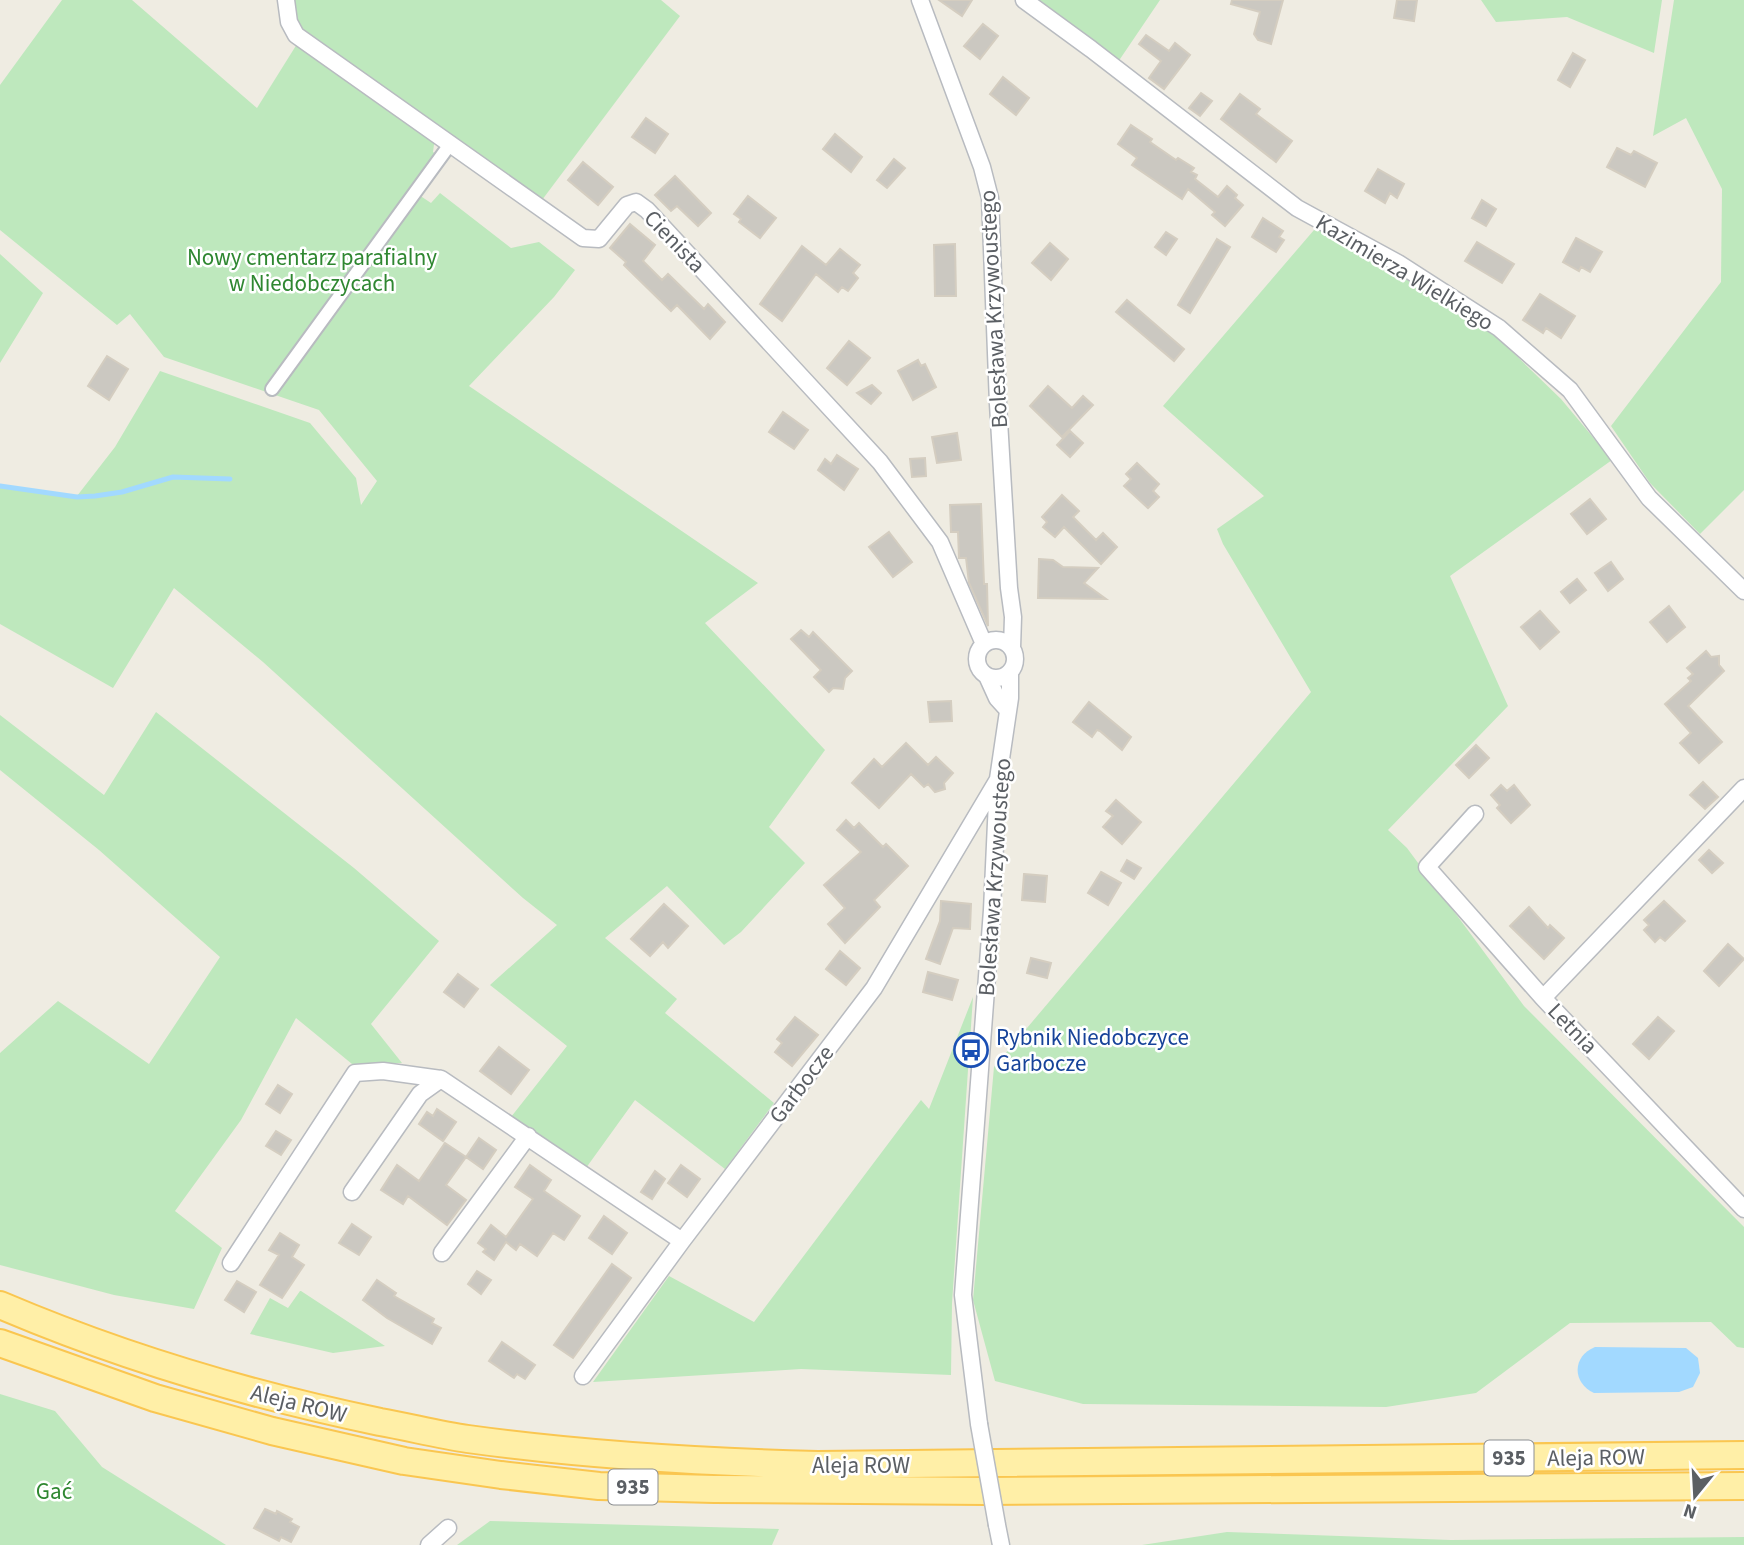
<svg xmlns="http://www.w3.org/2000/svg" width="1744" height="1545" viewBox="0 0 1744 1545" font-family="'Source Sans 3',sans-serif">
	<style>
		.green { fill: #bee8bd }
		.water { fill: #a2d9ff }
		.lines { fill: none; stroke-linecap: round; stroke-linejoin: round }
		.stream { stroke: #a2d9ff; stroke-width: 5 }
		.building { fill: #cbc8c1; stroke: #d4cdc0; stroke-width: 2 }
		.pedestrian-casing { stroke: #b8bbc0; stroke-width: 16 }
		.minor-casing { stroke: #b8bbc0; stroke-width: 19 }
		.primary-casing { stroke: #fac650; stroke-width: 30 }
		.pedestrian { stroke: #fff; stroke-width: 12 }
		.minor { stroke: #fff; stroke-width: 16 }
		.primary { stroke: #ffefa7; stroke-width: 26 }
		.minor-bridge-casing { stroke: #b8bbc0; stroke-width: 19; stroke-linecap: butt }
		.minor-bridge { stroke: #fff; stroke-width: 16 }
		.labels { text-anchor: middle; stroke-width: 5; stroke-linejoin: round; paint-order: stroke }
		.shield { fill: #fff; stroke: #8c8f92; stroke-width: 2 }
		.shield-label { font-size: 21px; font-weight: bold; fill: #5b5f64 }
		.street-label { font-size: 23px; fill: #5b5f64; stroke: #fff }
		.park-label { font-size: 23px; fill: #2f8731; stroke: #fff }
		.transit-label { font-size: 23px; fill: #164399; stroke: #fff; text-anchor: start }
	</style>
	<rect width="100%" height="100%" fill="#efece2"/>
	<path class="green" d="M62,0H132L257,108L297,44L435,137L433,152L444,160L419,195L431,203L440,193L511,248L539,242L575,270L554,297L469,386L758,583L705,623L825,750L769,827L805,863L741,932L724,945L667,886L605,938L677,999L665,1013L774,1103L725,1169L635,1100L586,1168L511,1117L567,1046L490,985L557,925L523,898L263,662L174,588L113,688L0,624V486L77,496L115,447L160,371L310,423L356,478L361,505L377,481L319,410L164,357L130,314L117,325L0,230V85Z
		M292,0H661L680,16L542,200L300,29L294,17Z
		M1034,0H1160L1118,62Z
		M1481,0H1662L1654,53L1567,17L1496,22Z
		M1674,0H1744V490L1700,534L1650,483L1611,426L1721,282L1722,189L1686,118L1653,136Z
		M1314,230L1329,233L1426,287L1496,336L1561,399L1612,460L1450,576L1508,706L1388,830L1407,848L1524,1006L1744,1227V1348L1737,1347L1711,1322L1570,1323L1476,1393L1386,1407L1083,1404L995,1381L973,1300L994,1067L1311,692L1223,544L1217,529L1264,496L1163,406Z
		M0,254L43,293L0,363Z
		M156,712L354,868L439,941L371,1024L402,1063L352,1064L296,1018L241,1120L175,1211L222,1248L194,1309L114,1295L0,1265V1053L58,1001L149,1064L220,957L99,850L0,770V715L104,795Z
		M973,997L952,1303L951,1375L801,1369L593,1382L669,1276L754,1322L921,1100L929,1109Z
		M300,1291H301L385,1346L333,1353L250,1334L270,1298L288,1308Z
		M0,1394L55,1411L102,1467L226,1545H0Z
		M490,1521L779,1529L772,1545H457Z
		M1227,1532L1451,1540L1744,1537V1545H1142Z"/>
	<path class="water" d="M1595,1347L1686,1348L1698,1358L1700,1373L1693,1387L1679,1392L1594,1393C1572,1383 1572,1356 1595,1347Z"/>
	<g class="lines">
		<path class="stream" d="M0,486L77,497L95,496L122,492L173,477L230,479"/>
	</g>
	<path class="building" d="M939,0H972L962,16Z
		M1232,0H1283L1271,44L1258,40L1254,34L1260,12L1231,4Z
		M1397,0H1417L1414,21L1394,18Z
		M983,24L998,36L980,59L964,46Z
		M1146,35L1169,51L1175,43L1190,55L1164,89L1149,78L1161,61L1139,44Z
		M1573,53L1585,60L1570,87L1558,80Z
		M1003,77L1029,98L1016,115L990,94Z
		M1201,93L1212,101L1200,116L1189,108Z
		M1240,94L1260,109L1256,114L1292,141L1276,162L1221,119Z
		M646,118L668,134L655,153L632,137Z
		M1131,125L1152,139L1150,142L1176,160L1178,158L1194,168L1191,172L1197,175L1195,179L1218,197L1227,186L1237,195L1235,198L1243,205L1225,226L1212,215L1215,212L1188,189L1182,199L1132,165L1137,158L1118,144Z
		M835,134L862,157L851,172L823,149Z
		M1617,148L1631,155L1634,151L1657,163L1645,187L1607,167Z
		M894,159L905,168L887,188L877,180Z
		M583,162L613,187L598,205L568,180Z
		M1378,169L1404,184L1397,198L1390,193L1385,203L1365,191Z
		M675,176L711,213L698,226L677,206L671,211L655,195Z
		M748,196L776,218L760,238L739,222L741,219L734,214Z
		M1482,200L1496,209L1486,226L1472,218Z
		M1263,218L1283,231L1279,237L1284,240L1276,252L1252,237Z
		M630,224L655,245L643,261L662,280L668,274L704,309L708,304L725,322L710,339L677,305L671,311L624,265L626,262L610,248Z
		M1166,232L1177,239L1166,255L1155,247Z
		M1576,238L1602,252L1590,272L1581,267L1579,271L1563,262Z
		M1217,239L1230,247L1190,313L1178,305Z
		M1477,242L1514,264L1502,283L1465,261Z
		M1050,243L1068,259L1051,280L1032,263Z
		M955,244L956,296H935L934,245Z
		M802,246L826,265L840,249L860,265L853,273L858,278L848,291L842,287L838,292L816,274L782,321L760,304Z
		M1540,294L1575,316L1561,338L1546,328L1543,333L1523,320Z
		M1127,300L1184,349L1174,361L1116,312Z
		M849,341L870,358L847,385L827,368Z
		M107,356L128,369L109,400L88,386Z
		M918,360L921,366L925,364L936,387L913,400L898,371Z
		M872,385L881,393L871,404L857,393Z
		M1048,386L1072,408L1083,396L1093,405L1062,437L1030,406Z
		M783,412L808,430L794,449L769,432Z
		M1070,431L1083,443L1070,457L1057,445Z
		M957,433L961,460L937,463L932,437Z
		M837,455L858,469L844,490L818,470L825,459L831,464Z
		M925,458L926,476L912,477L910,459Z
		M1137,463L1159,484L1153,491L1159,497L1148,508L1124,486L1131,479L1126,474Z
		M1062,495L1079,511L1073,517L1096,540L1103,533L1117,547L1101,564L1064,527L1055,537L1043,527L1047,522L1042,517Z
		M1590,499L1606,519L1587,534L1571,514Z
		M981,504L984,584H987L988,626L969,583L966,558H959L958,532H951L950,505Z
		M889,532L912,562L893,577L869,547Z
		M1039,559L1053,560L1063,567L1098,568L1084,583L1106,599L1038,598Z
		M1611,562L1623,579L1608,591L1595,573Z
		M1577,579L1586,590L1570,603L1561,592Z
		M1669,606L1685,627L1667,642L1650,622Z
		M1540,611L1559,632L1540,649L1521,627Z
		M801,630L809,637L813,632L852,671L845,678L843,689L833,688L829,692L814,677L821,670L791,639Z
		M1706,651L1711,657L1719,656V665L1724,671L1688,706L1722,742L1699,763L1680,743L1691,733L1665,704L1691,681L1688,678L1693,674L1687,668Z
		M951,701L952,721L930,722L928,702Z
		M1089,702L1131,737L1122,750L1100,731L1097,730L1092,737L1073,722Z
		M906,743L928,765L936,757L953,773L944,783L945,789L935,792L928,784L924,787L911,774L879,808L852,783L874,759L882,767Z
		M1476,745L1489,758L1469,778L1456,765Z
		M1703,782L1718,797L1705,809L1690,795Z
		M1501,785L1507,791L1514,785L1530,805L1511,823L1497,808L1500,805L1491,795Z
		M1116,800L1141,822L1122,844L1103,827L1113,816L1106,811Z
		M846,820L854,828L859,823L883,847L886,844L908,866L874,900L880,907L845,943L828,924L845,908L824,885L861,852L837,830Z
		M1709,850L1723,863L1712,873L1699,860Z
		M1127,860L1141,868L1134,879L1121,871Z
		M1101,872L1121,883L1108,905L1088,893Z
		M1024,874L1047,876L1045,902L1022,900Z
		M941,901L971,904L970,929L953,928L940,964L926,959L940,921Z
		M1664,901L1685,921L1665,941L1660,937L1655,942L1644,930L1649,925L1644,920Z
		M664,904L688,926L668,948L663,942L650,956L631,939Z
		M1529,907L1548,928L1550,925L1564,938L1544,959L1510,926Z
		M1728,944L1744,959L1719,986L1704,971Z
		M840,951L860,968L846,985L826,969Z
		M1031,958L1051,963L1047,978L1027,973Z
		M928,972L958,980L952,1000L923,992Z
		M458,974L478,989L464,1007L444,992Z
		M795,1017L818,1035L792,1066L775,1052L782,1043L777,1039Z
		M1658,1017L1674,1031L1649,1059L1633,1044Z
		M499,1047L529,1070L511,1094L480,1071Z
		M278,1085L292,1094L280,1113L266,1104Z
		M437,1109L456,1122L443,1141L419,1124L427,1112L433,1116Z
		M276,1131L291,1140L281,1155L266,1146Z
		M479,1138L496,1150L483,1169L466,1157Z
		M445,1143L466,1157L446,1185L466,1200L447,1225L408,1196L403,1204L381,1190L397,1165L419,1181Z
		M530,1165L551,1180L544,1191L580,1216L564,1240L553,1233L537,1256L520,1244L516,1250L506,1242L494,1260L483,1252L486,1249L478,1243L491,1225L506,1237L533,1199L515,1187Z
		M681,1165L700,1179L687,1197L668,1183Z
		M655,1171L665,1179L652,1199L641,1192Z
		M604,1216L627,1233L612,1254L589,1238Z
		M352,1224L371,1237L359,1255L339,1243Z
		M280,1233L299,1245L292,1257L304,1265L282,1298L260,1285L279,1255L269,1250Z
		M612,1264L631,1278L573,1358L554,1345Z
		M477,1271L491,1280L481,1294L468,1284Z
		M377,1280L396,1293L394,1296L434,1319L432,1323L441,1328L432,1344L387,1318L363,1300Z
		M237,1281L256,1292L244,1312L225,1300Z
		M502,1342L535,1365L525,1379L517,1374L514,1378L489,1361Z
		M265,1509L276,1514L277,1511L292,1519L290,1522L299,1527L291,1542L281,1537L279,1541L254,1528Z"/>
	<g class="lines">
		<g class="pedestrian-casing">
			<path id="pedestrian" d="M272,389L451,143"/>
		</g>
		<g class="minor-casing">
			<path id="minor" d="M286,0L289,22L296,35L583,238L599,239L627,205L636,202L647,210L880,462L940,542L984,644
				M920,0L982,167L990,198L998,404L1009,588L1013,617L1012,648
				M1024,0L1091,49L1297,208L1398,263L1499,328L1570,390L1649,498L1744,591
				M977 659a19 19 0 1 1 38 0a19 19 0 1 1-38 0Z
				M987,676L997,698L1007,709
				M1744,788L1543,998L1744,1209
				M1475,814L1427,867L1543,998
				M352,1192L420,1094L441,1079L682,1241
				M442,1253L528,1136
				M231,1263L355,1073L383,1071L441,1079
				M583,1376L682,1241L874,988L997,781
				M979,1424L963,1295L992,910L998,779L1010,698V672
				M997,1525L1001,1545
				M429,1545L448,1528"/>
		</g>
		<g class="primary-casing">
			<path id="primary" d="M0,1305C122,1357 250,1395 380,1422C409,1427 439,1435 468,1439C584,1455 701,1462 818,1465L1744,1455
				M0,1343L155,1398L272,1431L404,1461L501,1475L599,1486L714,1489L986,1491L1744,1486"/>
		</g>
		<use href="#pedestrian" class="pedestrian"/>
		<use href="#minor" class="minor"/>
		<use href="#primary" class="primary"/>
		<g class="minor-bridge-casing">
			<path id="minor-bridge" d="M979,1424L997,1525"/>
		</g>
		<use href="#minor-bridge" class="minor-bridge"/>
	</g>
	<defs>
		<g id="bus-ring" transform="scale(1.75)"><circle r="9.5" fill="#fff" stroke="#1a4fb4" stroke-width="1.5"/><path d="M-5-6H5V4H4V6H2V4H-2V6H-4V4H-5ZM-3.5-4V0h7V-4ZM-3.5 1.2v1.5H-2V1.2ZM2 1.2v1.5H3.5V1.2Z" fill="#1a4fb4"/></g>
	</defs>
	<g fill-rule="evenodd">
		<use href="#bus-ring" x="971" y="1050"/>
	</g>
	<g class="labels">
		<g class="shield">
			<rect x="1484.5" y="1440.5" width="49" height="35" rx="5"/>
			<rect x="608.5" y="1469.5" width="49" height="35" rx="5"/>
		</g>
		<g class="shield-label">
			<text x="1509" y="1465">935</text>
			<text x="633" y="1494">935</text>
		</g>
		<g class="street-label">
			<text transform="translate(675 241) rotate(46)" y="8">Cienista</text>
			<text transform="translate(1405 272) rotate(31)" y="8">Kazimierza Wielkiego</text>
			<text transform="translate(993 309) rotate(-93)" y="8">Bolesława Krzywoustego</text>
			<text transform="translate(994 877) rotate(-86)" y="8">Bolesława Krzywoustego</text>
			<text transform="translate(1573 1028) rotate(46)" y="8">Letnia</text>
			<text transform="translate(801 1084) rotate(-53)" y="8">Garbocze</text>
			<text transform="translate(299 1403) rotate(14)" y="8">Aleja ROW</text>
			<text transform="translate(1596 1457) rotate(-1)" y="8">Aleja ROW</text>
			<text x="861" y="1473">Aleja ROW</text>
		</g>
		<g class="park-label">
			<text x="312" y="265">Nowy cmentarz parafialny<tspan x="312" dy="26">w Niedobczycach</tspan></text>
			<text x="54" y="1499">Gać</text>
		</g>
		<g class="transit-label">
			<text x="996" y="1045">Rybnik Niedobczyce<tspan x="996" dy="26">Garbocze</tspan></text>
		</g>
	</g>
	<g transform="translate(1695 1496) rotate(198)" stroke="#ffffff" stroke-width="5" paint-order="stroke">
	<path d="M0-5L12 26L0 18L-12 26Z" fill="#5b5f64"/>
	<text y="-10" font-size="19" font-weight="bold" text-anchor="middle" fill="#5b5f64">N</text>
	</g>
</svg>
